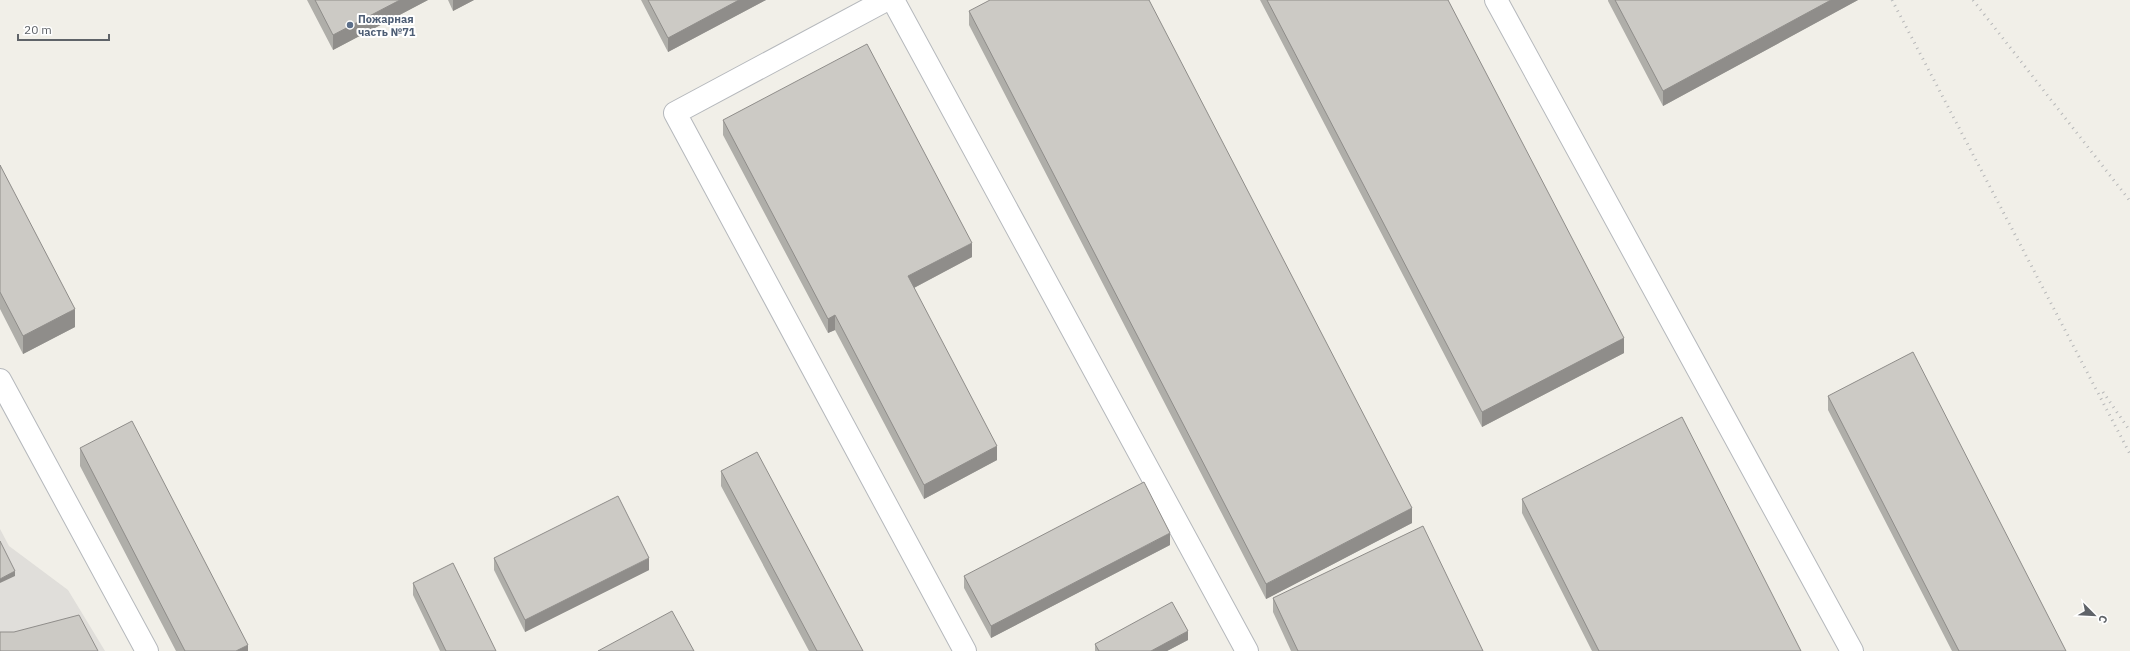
<svg xmlns="http://www.w3.org/2000/svg" width="2130" height="651" viewBox="0 0 2130 651" font-family="'IBM Plex Sans',sans-serif">
	<style>
		.industrial { fill: #e0deda }
		.lines { fill: none; stroke-linecap: round; stroke-linejoin: round }
		.minor-casing { stroke: #b5b8bc; stroke-width: 24 }
		.minor { stroke: #fff; stroke-width: 22 }
		.rail { stroke: #b6b7b8; stroke-width: 3; stroke-dasharray: 1 5; stroke-linecap: butt }
		.wall { fill: #afaea9 }
		.shaded-wall { fill: #8f8d8a }
		.building { fill: #cccac5; stroke: #8f8d8a }
		.service-dot { fill: #5c6f8a; stroke: #fff; stroke-width: 1.5 }
		.labels { text-anchor: middle; stroke-width: 4; stroke-linejoin: round; paint-order: stroke }
		.service-label { font-size: 11px; font-weight: bold; fill: #4e5e75; stroke: #fff; text-anchor: start }
	</style>
	<rect width="100%" height="100%" fill="#f1efe8"/>
	<path class="industrial" d="M0,529L9,546L68,590L105,651H0Z"/>
	<g class="lines">
		<g class="minor-casing">
			<path id="minor" d="M886,0L675,113L965,651
				M893,0L1247,651
				M1496,0L1852,651
				M0,380L147,651"/>
		</g>
		<use href="#minor" class="minor"/>
		<path class="rail" d="M1892,0L2130,454
			M1973,0L2130,201
			M2103,392L2130,431"/>
	</g>
	<path class="wall" d="M307,0H428L333,50Z
		M448,0H474L453,11Z
		M641,0H766L668,52Z
		M1260,0H1448L1624,353L1482,427Z
		M1608,0H1858L1663,106L1608,1Z
		M969,11L1412,523L1266,599L969,25Z
		M723,120L972,257L914,288L997,460L924,499L835,330L828,333L723,135Z
		M0,165L75,327L23,354L0,309Z
		M1828,396L2066,651H1952L1828,410Z
		M80,448L248,651H176L80,466Z
		M721,471L863,651H809L721,486Z
		M1522,499L1801,651H1592L1522,513Z
		M1170,545L991,638L964,588V576Z
		M494,558L649,570L525,632L494,570Z
		M413,583L496,651H440L413,595Z
		M1273,598L1483,651H1291L1273,612Z
		M1188,640L1167,651H1095V644Z"/>
	<path class="shaded-wall" d="M400,0H428L333,50V35Z
		M453,0H474L453,11Z
		M739,0H766L668,52V38Z
		M1831,0H1858L1663,106V91Z
		M972,243V257L908,291V276Z
		M75,309V327L23,354V336Z
		M835,315V330L828,333V319Z
		M1624,338V353L1482,427V412Z
		M997,446V460L924,499V485Z
		M1412,508V523L1266,599V584Z
		M1170,533V545L991,638V626Z
		M649,558V570L525,632V620Z
		M15,571V576L0,583V579Z
		M1188,631V640L1167,651H1151Z
		M248,645V651H236Z"/>
	<path class="building" d="M315,0H400L333,35Z
		M648,0H739L668,38Z
		M990,0H1149L1412,508L1266,584L969,11Z
		M1267,0H1448L1624,338L1482,412Z
		M1615,0H1831L1663,91Z
		M867,44L972,243L908,276L997,446L924,485L835,315L828,319L723,120Z
		M0,165L75,309L23,336L0,292Z
		M1913,352L2066,651H1959L1828,396Z
		M1682,417L1801,651H1599L1522,499Z
		M132,421L248,645L236,651H185L80,448Z
		M757,452L863,651H817L721,471Z
		M1144,482L1170,533L991,626L964,576Z
		M618,496L649,558L525,620L494,558Z
		M1423,526L1483,651H1298L1273,598Z
		M0,541L15,571L0,579Z
		M453,563L496,651H446L413,583Z
		M1172,602L1188,631L1151,651H1099L1095,644Z
		M672,611L694,651H598Z
		M79,615L98,651H0V632H14Z"/>
	<circle class="service-dot" cx="350" cy="25" r="4"/>
	<g class="labels">
		<g class="service-label">
			<text x="358" y="23">Пожарная<tspan x="358" dy="13">часть №71</tspan></text>
		</g>
	</g>
	<g transform="translate(2094 615) rotate(114)" stroke="#ffffff" stroke-width="3" paint-order="stroke">
	<path d="M0-3L7 15L0 10L-7 15Z" fill="#5f6368"/>
	<text y="-6" font-size="11" font-weight="bold" text-anchor="middle" fill="#5f6368">С</text>
	</g>
	<path d="M18 34v6h91v-6" fill="none" stroke="#5f6368" stroke-width="2"/>
	<text x="24" y="34" font-size="12" fill="#5f6368" stroke="#ffffff" stroke-width="3" paint-order="stroke">20 m</text>
</svg>
